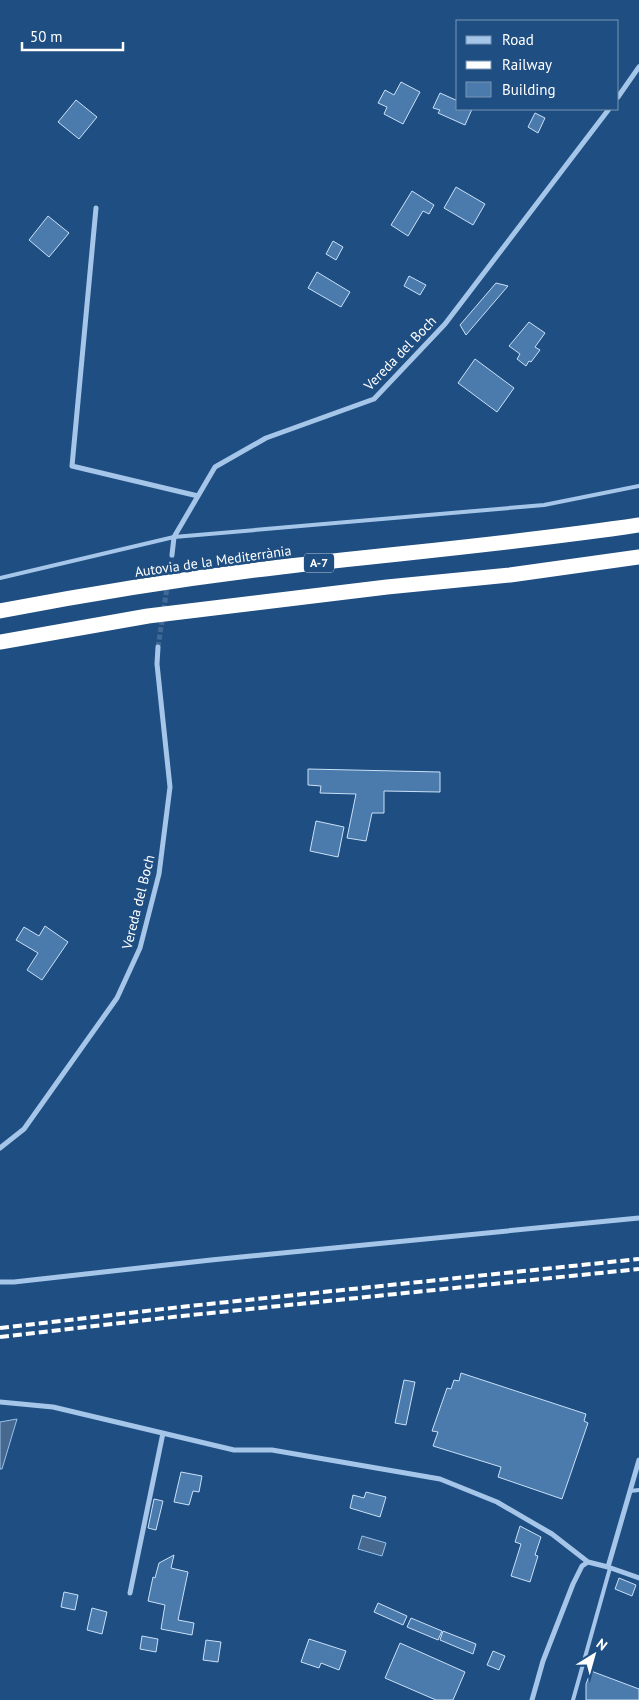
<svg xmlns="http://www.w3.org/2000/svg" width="639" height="1700" viewBox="0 0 639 1700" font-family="'PT Sans',sans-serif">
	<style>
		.water { fill: #47698f; stroke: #98c2ea }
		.building { fill: #4b7bad; stroke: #c9e0f7 }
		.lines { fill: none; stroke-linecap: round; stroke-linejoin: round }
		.minor-tunnel { stroke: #416995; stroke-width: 5; stroke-dasharray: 5 2.5; stroke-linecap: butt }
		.service { stroke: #a5c6e9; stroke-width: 4 }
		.minor { stroke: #a5c6e9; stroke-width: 5 }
		.motorway { stroke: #fff; stroke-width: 15 }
		.rail { stroke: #fff; stroke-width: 4; stroke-dasharray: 9 4; stroke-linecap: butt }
		.labels { text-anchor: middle; stroke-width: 5; stroke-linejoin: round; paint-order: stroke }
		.shield { fill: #1f4e82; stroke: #bccada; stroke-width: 1 }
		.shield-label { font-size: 12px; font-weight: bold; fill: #fff }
		.street-label { font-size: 14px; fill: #fff; stroke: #1f4e82 }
	</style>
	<rect width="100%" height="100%" fill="#1f4e82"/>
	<path class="water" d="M17,1419L2,1469H0V1422Z
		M362,1536L386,1543L382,1556L358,1549Z"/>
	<path class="building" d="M401,82L420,92L403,124L384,114L387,107L378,103L385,90L394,95Z
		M440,93L458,101V109H472L465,125L438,113L440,110L433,108Z
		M76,100L97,117L79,139L58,122Z
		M535,113L545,118L538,133L528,127Z
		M456,187L485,204L473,225L444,208Z
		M412,191L434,205L429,214L423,211L408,236L391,225Z
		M48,216L69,233L49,257L29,240Z
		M333,241L343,247L336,260L326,254Z
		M317,272L350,292L341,307L308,288Z
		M409,276L426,285L420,295L404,286Z
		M496,283L508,286L466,335L460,325Z
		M529,322L545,333L535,347L540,350L531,362L529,361L526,366L517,359L520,354L509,346Z
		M475,359L514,388L497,412L458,383Z
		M308,769L440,772V792L384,791V813H372L366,841L347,838L356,794L320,793L321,786L308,785Z
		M316,821L344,827L338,857L310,851Z
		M45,926L68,942L42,980L27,970L38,953L16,940L24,927L39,936Z
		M461,1373L586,1414L584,1421L588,1423L562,1499L498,1477L501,1467L433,1446L438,1432L432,1431L447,1388L451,1389L454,1380L459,1381Z
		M404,1380L415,1382L406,1425L395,1423Z
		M181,1472L202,1476L199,1492L193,1491L189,1505L174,1502Z
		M366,1492L386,1497L380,1517L350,1508L353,1495L364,1498Z
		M154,1499L163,1501L156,1530L148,1528Z
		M520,1526L541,1537L535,1555L538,1556L530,1582L511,1576L521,1544L515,1542Z
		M174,1555L171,1568L188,1572L178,1620L194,1623L192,1635L161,1629L165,1605L148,1601L153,1577L155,1578L159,1563Z
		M619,1578L636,1585L632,1596L615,1589Z
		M64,1592L78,1595L75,1610L61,1607Z
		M378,1603L407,1616L403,1625L374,1612Z
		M92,1608L107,1612L102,1634L87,1630Z
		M411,1618L442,1631L438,1640L407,1627Z
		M443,1631L476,1644L473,1654L440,1640Z
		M142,1636L158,1639L156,1652L140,1649Z
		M309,1639L346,1651L339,1670L321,1663L319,1668L301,1662Z
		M206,1640L221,1642L218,1662L203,1660Z
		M400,1643L465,1672L453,1700H436L385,1678Z
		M493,1651L505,1656L499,1670L487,1665Z
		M591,1671L639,1689V1700H586V1684Z"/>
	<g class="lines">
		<path class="minor-tunnel" d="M158,647L172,555"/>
		<path class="service" d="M0,578L174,537L544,505L639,486
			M630,1491L639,1490
			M573,1700L610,1568"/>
		<path class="minor" d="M618,97L639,67
			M96,208L72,466L198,496
			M172,555L174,537L215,467L266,438L374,399L445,324L609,109
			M0,1148L24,1129L117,998L140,948L159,874L170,787L157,664L158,647
			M0,1282H14L211,1260L639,1218
			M0,1402L53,1407L234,1450H272L440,1479L497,1502L552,1534L588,1562L608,1567L639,1578
			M608,1567L639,1460
			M130,1593L163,1433
			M532,1700L543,1661L573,1584L582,1566L588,1562"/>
		<path class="motorway" d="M0,611C93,593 187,578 281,567C400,553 520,543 639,525
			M0,642L148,616L387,587L510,575L639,557"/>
		<path class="rail" d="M0,1328L180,1307L639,1259
			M0,1337L182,1316L639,1269"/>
	</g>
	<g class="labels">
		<rect class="shield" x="304" y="553.5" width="30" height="19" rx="4"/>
		<g class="shield-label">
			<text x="319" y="567">A-7</text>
		</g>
		<g class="street-label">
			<text transform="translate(400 353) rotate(-46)" y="5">Vereda del Boch</text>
			<text transform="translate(213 561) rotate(-8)" y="5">Autovia de la Mediterrània</text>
			<text transform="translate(138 902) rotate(-76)" y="5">Vereda del Boch</text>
		</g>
	</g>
	<rect x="456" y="20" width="162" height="90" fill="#1f4e82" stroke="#7995b4"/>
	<rect x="466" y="36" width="25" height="8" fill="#a5c6e9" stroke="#7995b4"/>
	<text x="502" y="45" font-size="15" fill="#ffffff">Road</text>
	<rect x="466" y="61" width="25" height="8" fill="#ffffff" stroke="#7995b4"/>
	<text x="502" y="70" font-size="15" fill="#ffffff">Railway</text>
	<rect x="466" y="82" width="25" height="15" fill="#4b7bad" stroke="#7995b4"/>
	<text x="502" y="95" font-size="15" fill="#ffffff">Building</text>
	<g transform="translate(594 1655) rotate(37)" stroke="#1f4e82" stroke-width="4" paint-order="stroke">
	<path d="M0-4L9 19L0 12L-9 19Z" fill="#ffffff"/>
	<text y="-8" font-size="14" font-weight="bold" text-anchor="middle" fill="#ffffff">N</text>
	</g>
	<path d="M22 42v8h101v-8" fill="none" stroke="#ffffff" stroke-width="2.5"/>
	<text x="30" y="42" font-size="15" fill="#ffffff" stroke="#1f4e82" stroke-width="4" paint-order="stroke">50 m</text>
</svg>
